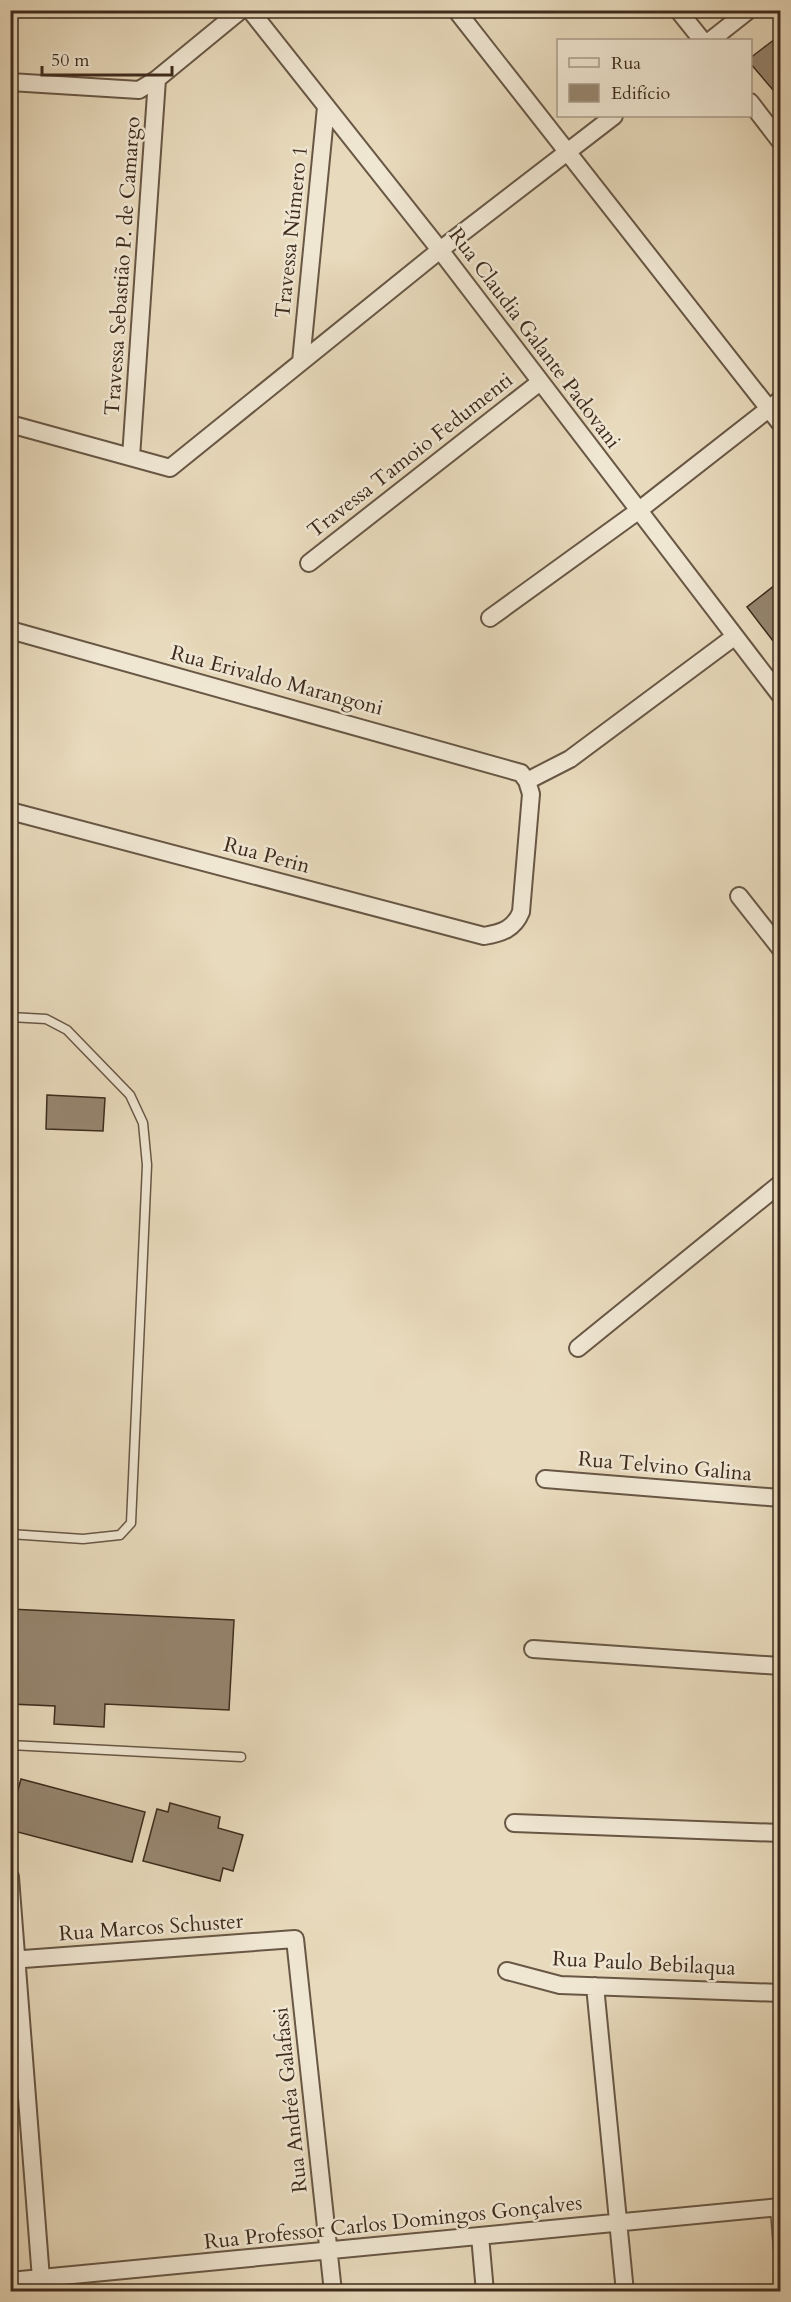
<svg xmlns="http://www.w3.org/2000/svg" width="791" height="2302" viewBox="0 0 791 2302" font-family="Cardo,serif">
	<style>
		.building { fill: #968670; stroke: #3e2b1d; stroke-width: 1.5 }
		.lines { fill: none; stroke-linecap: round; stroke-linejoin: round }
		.lane-casing { stroke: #685745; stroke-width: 11 }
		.street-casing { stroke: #685745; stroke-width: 20 }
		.lane { stroke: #f0e7d3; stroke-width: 8 }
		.street { stroke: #f0e7d3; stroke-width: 16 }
		.labels { text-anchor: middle; stroke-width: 5; stroke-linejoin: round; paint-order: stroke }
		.street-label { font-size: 21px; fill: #3e2b1d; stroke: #f0e7d3 }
	</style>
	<rect width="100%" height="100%" fill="#e8dabc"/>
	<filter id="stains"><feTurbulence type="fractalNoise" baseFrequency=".00333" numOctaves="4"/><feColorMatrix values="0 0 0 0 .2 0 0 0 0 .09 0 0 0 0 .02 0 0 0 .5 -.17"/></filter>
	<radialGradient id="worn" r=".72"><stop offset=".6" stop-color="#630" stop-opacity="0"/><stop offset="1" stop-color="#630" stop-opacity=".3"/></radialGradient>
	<path class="building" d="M775,39L780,46V84L773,90L750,63V58Z
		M780,581V650L747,607Z
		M47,1095L105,1098L103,1131L46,1129Z
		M10,1609L234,1620L229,1710L105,1704L104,1727L54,1724L55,1706L10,1704Z
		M21,1779L145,1812L132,1862L10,1830V1818Z
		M170,1803L220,1817L218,1828L243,1835L233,1871L223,1868L220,1881L143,1861L157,1809L168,1812Z"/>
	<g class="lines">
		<g class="lane-casing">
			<path id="lane" d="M10,1017L46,1019L67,1030L130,1095L143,1123L147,1165L131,1523L120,1535L83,1539L10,1534
				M10,1745L241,1757
				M775,2208L780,2274"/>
		</g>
		<g class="street-casing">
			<path id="street" d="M250,10L440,250L780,695
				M456,10L780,423
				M678,10L702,40
				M711,40L749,10
				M10,82L139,90L157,79L241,10
				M750,102L780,141
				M301,362L326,107
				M10,424L170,468L440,250L614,116
				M131,457L157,79
				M309,563L540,382
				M490,618L638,511L780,400
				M10,630L521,773L527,781L531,794L521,912C514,929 502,933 484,936L10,811
				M527,781L570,759L734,637
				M739,896L780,948
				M578,1348L780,1184
				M545,1479L780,1498
				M533,1649L780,1666
				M514,1823L780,1833
				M10,1877L42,2292
				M10,1960L295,1939L333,2292
				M507,1971L560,1985L780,1993
				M595,1986L625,2292
				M480,2236L485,2292
				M10,2281L780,2207"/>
		</g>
		<use href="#lane" class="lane"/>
		<use href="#street" class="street"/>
	</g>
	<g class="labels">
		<g class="street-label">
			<text transform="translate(291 232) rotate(-84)" y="7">Travessa Número 1</text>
			<text transform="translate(122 266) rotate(-86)" y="7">Travessa Sebastião P. de Camargo</text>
			<text transform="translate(535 338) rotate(53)" y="7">Rua Claudia Galante Padovani</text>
			<text transform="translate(410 455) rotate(-38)" y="7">Travessa Tamoio Fedumenti</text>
			<text transform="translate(277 680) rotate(15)" y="7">Rua Erivaldo Marangoni</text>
			<text transform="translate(267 855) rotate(15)" y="7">Rua Perin</text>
			<text transform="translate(665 1466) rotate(5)" y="7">Rua Telvino Galina</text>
			<text transform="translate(151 1927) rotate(-4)" y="7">Rua Marcos Schuster</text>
			<text transform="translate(644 1963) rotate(3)" y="7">Rua Paulo Bebilaqua</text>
			<text transform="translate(290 2100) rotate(-96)" y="7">Rua Andréa Galafassi</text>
			<text transform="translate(393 2222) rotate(-6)" y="7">Rua Professor Carlos Domingos Gonçalves</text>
		</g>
	</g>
	<rect width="791" height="2302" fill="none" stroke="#e8dabc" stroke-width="36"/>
	<rect x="12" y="12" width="767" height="2278" fill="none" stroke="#3e2b1d" stroke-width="3"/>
	<rect x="18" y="18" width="755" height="2266" fill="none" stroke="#3e2b1d" stroke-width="1.5"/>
	<rect x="557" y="39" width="195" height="78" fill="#f0e7d3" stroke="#a99c8a" stroke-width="1.5"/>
	<rect x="569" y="58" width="30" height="9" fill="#f0e7d3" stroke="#a99c8a" stroke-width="1.5"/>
	<text x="611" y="69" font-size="18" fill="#3e2b1d">Rua</text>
	<rect x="569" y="84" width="30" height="18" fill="#968670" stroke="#a99c8a" stroke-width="1.5"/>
	<text x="611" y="99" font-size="18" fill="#3e2b1d">Edifício</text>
	<path d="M42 66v9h130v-9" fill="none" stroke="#3e2b1d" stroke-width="3"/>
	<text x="51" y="66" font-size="18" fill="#3e2b1d" stroke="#f0e7d3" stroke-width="4.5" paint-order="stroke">50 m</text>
	<rect width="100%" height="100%" filter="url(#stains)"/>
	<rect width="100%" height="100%" fill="url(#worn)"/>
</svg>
